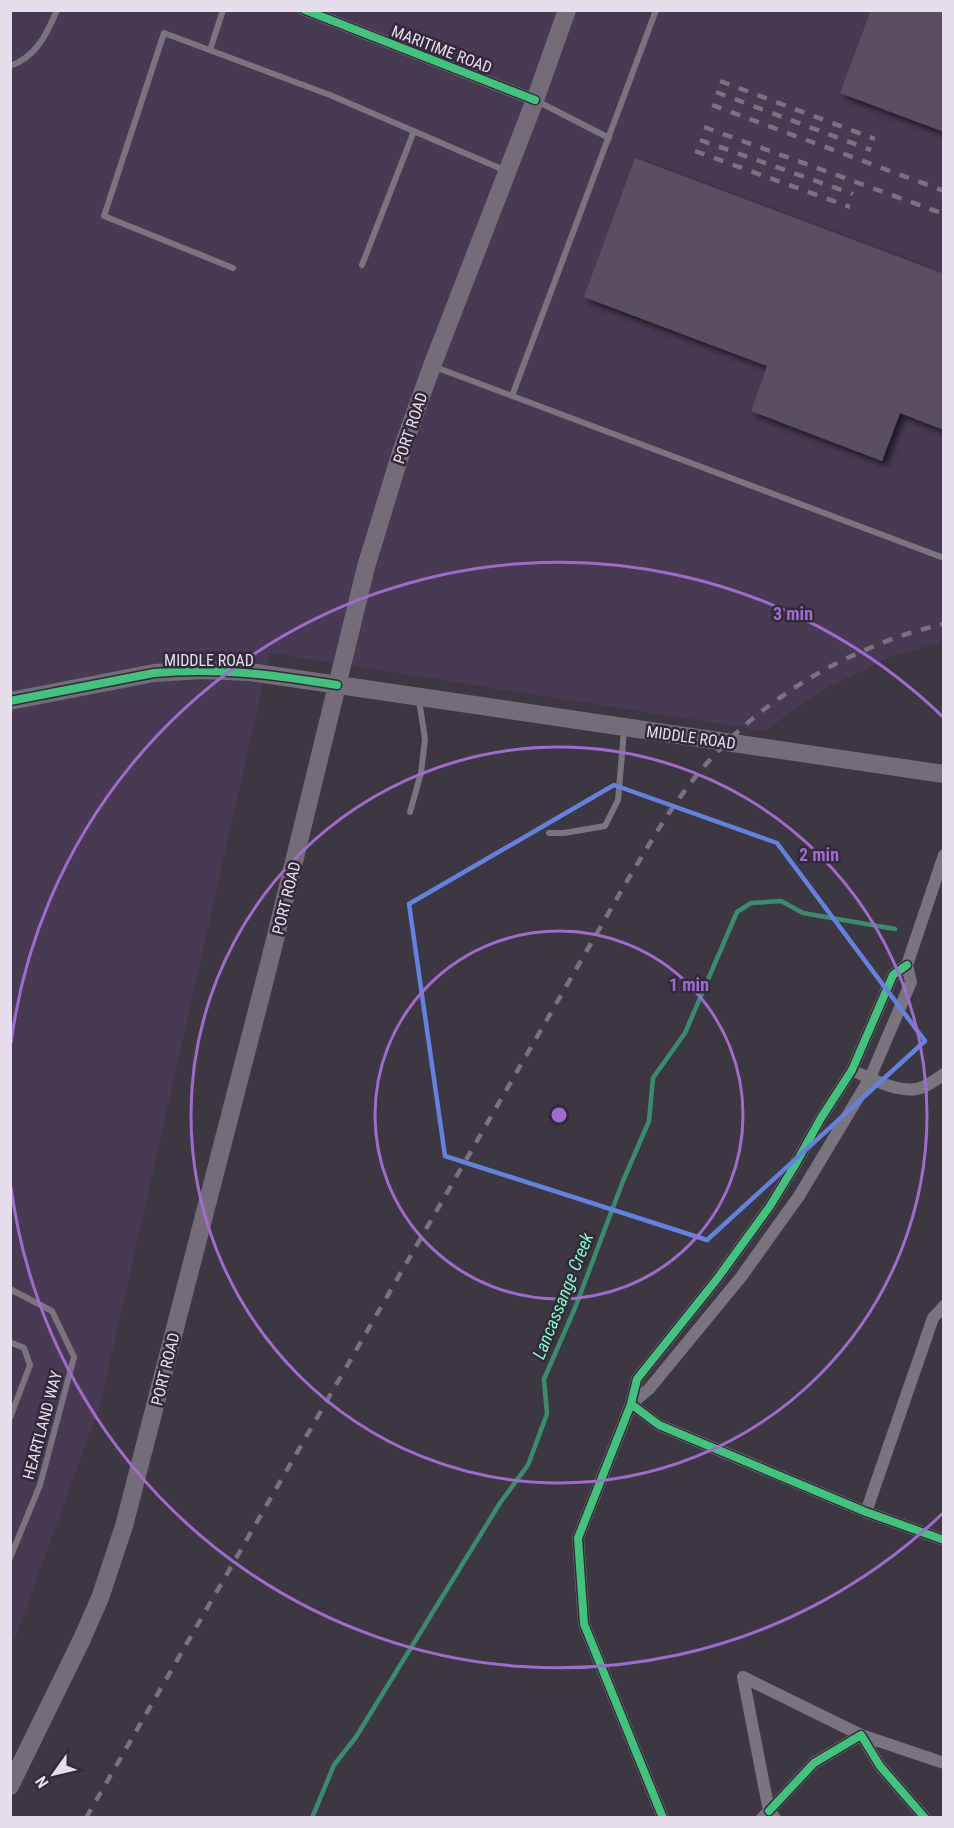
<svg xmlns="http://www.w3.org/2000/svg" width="954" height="1828" viewBox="0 0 954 1828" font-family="'Roboto Condensed',sans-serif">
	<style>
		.built { fill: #473a52 }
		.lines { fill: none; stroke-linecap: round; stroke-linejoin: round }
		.stream { stroke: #398d6e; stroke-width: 4.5 }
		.building { fill: #5a5060; filter: url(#shadow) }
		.lane { stroke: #7a747f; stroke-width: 6 }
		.street { stroke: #7a747f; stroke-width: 12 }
		.secondary { stroke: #746d79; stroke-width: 18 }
		.rail { stroke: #78737e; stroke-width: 4.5; stroke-dasharray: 10 10; stroke-linecap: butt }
		.cycleway-casing { stroke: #33293b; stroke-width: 11 }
		.cycleway { stroke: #40c37c; stroke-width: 8 }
		.marked { fill: none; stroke: #6381df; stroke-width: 4.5; stroke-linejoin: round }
		.ring { fill: none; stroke: #a06bce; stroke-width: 3 }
		.labels { text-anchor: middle; stroke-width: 5; stroke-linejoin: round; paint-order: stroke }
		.street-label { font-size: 16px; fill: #e6dfeb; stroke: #33293b }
		.water-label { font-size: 18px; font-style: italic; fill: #7ffcc8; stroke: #33293b }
		.centre { fill: #a06bce; stroke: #33293b; stroke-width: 3 }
		.ring-label { font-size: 18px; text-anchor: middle; font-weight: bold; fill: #a06bce; stroke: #33293b; stroke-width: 5; stroke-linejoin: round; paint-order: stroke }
	</style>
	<defs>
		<filter id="shadow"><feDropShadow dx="4.5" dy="4.5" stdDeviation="3" flood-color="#0009"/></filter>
	</defs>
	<rect width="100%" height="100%" fill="#3d3742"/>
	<path class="built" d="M11,11H943V642L895,655L822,690L765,731L270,653L101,1402L16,1636L11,1644Z"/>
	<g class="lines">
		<path class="stream" d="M312,1818L334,1765L356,1737L500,1503L528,1465L547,1414L544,1379L575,1308L623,1181L649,1121L653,1078L685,1033L737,912L751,903L781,901L803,913L895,929"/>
	</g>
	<path class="building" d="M871,10H944V132L840,93Z
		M635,158L944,274V430L900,413L882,461L751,411L767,366L584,297Z"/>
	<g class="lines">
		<path class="lane" d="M210,50L223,10
			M10,66C36,57 47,34 57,10
			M537,101L609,138
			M362,265L414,131
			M233,268L104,216L164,33L330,95L504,170
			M435,367L944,558
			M512,396L656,10
			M410,812L421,773L425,739L419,700
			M549,833H564L605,826L618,800L624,731
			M10,1289L52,1311L74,1357L40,1485L10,1558
			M10,1342L24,1348L30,1365L10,1418"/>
		<path class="street" d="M305,10L535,100
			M852,1070C871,1079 904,1096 923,1087C930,1084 937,1079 944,1074
			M631,1404L649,1389L741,1277L799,1196L870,1078L911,982L907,965L944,855
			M631,1404L659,1425L866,1512L944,1540
			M866,1512L933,1318L944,1306
			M743,1677L861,1735L944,1763
			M743,1677L769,1811
			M769,1811L814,1763L861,1735L880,1766L925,1818
			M663,1818L584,1624L578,1538L631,1404L637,1379L717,1279L770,1206L795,1165L821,1118L852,1070L893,975L907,965
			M762,1818L769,1811L775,1818"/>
		<path class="secondary" d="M10,701L154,673L202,670L250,672L944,774
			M10,1786L82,1639L100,1598L124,1526L269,964L366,567L402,449L432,366L535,100L567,10"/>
		<path class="rail" d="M720,81L875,139
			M716,92L871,150
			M712,105L944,191
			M704,127L944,214
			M700,140L853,194
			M695,151L850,207
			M86,1818L627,881C646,850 664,818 686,789C739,718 812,668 895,638C911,632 927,628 944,624"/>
		<g class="cycleway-casing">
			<path id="cycleway" d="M305,10L535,100
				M10,701L154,673C218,667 274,675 337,685
				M631,1404L659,1425L866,1512L944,1540
				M769,1811L814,1763L861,1735L880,1766L925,1818
				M663,1818L584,1624L578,1538L631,1404L637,1379L717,1279L770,1206L795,1165L821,1118L852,1070L893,975L907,965"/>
		</g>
		<use href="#cycleway" class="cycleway"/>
	</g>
	<path class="marked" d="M614,785L777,843L925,1041L707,1240L445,1156L409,904Z"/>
	<g class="ring">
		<circle cx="559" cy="1115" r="184"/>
		<circle cx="559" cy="1115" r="368"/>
		<path d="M943 1513A553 553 0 0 1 11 1187M11 1043A553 553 0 0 1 943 717"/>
	</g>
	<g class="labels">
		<g class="street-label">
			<text transform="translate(442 49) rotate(21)" y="6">MARITIME ROAD</text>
			<text transform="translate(410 428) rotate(-71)" y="6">PORT ROAD</text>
			<text x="209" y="666">MIDDLE ROAD</text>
			<text transform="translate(691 737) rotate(8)" y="6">MIDDLE ROAD</text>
			<text transform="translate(286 898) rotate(-76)" y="6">PORT ROAD</text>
			<text transform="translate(165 1369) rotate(-76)" y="6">PORT ROAD</text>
			<text transform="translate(42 1425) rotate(-75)" y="6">HEARTLAND WAY</text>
		</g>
		<g class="water-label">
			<text transform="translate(563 1296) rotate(-68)" y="6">Lancassange Creek</text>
		</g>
	</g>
	<circle cx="559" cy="1115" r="9" class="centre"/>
	<g class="ring-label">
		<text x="793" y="620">3 min</text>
		<text x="819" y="861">2 min</text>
		<text x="689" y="991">1 min</text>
	</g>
	<rect width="954" height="1828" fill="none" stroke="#e6dfeb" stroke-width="24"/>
	<g transform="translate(54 1774) rotate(236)" stroke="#33293b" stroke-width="4.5" paint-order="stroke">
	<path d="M0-4.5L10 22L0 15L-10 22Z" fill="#e6dfeb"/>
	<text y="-9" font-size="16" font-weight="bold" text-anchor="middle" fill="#e6dfeb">N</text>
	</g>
</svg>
